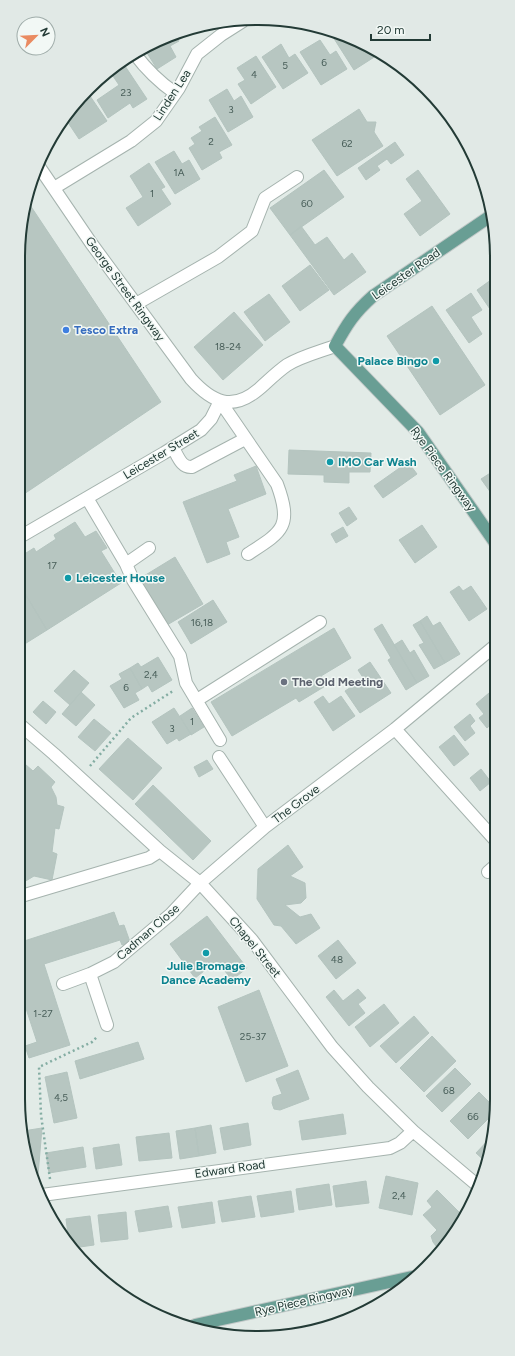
<svg xmlns="http://www.w3.org/2000/svg" width="515" height="1356" viewBox="0 0 515 1356" font-family="Figtree,sans-serif">
	<style>
		.building { fill: #b7c6c1; stroke: #b4c4bf }
		.lines { fill: none; stroke-linecap: round; stroke-linejoin: round }
		.minor-casing { stroke: #a5b3ae; stroke-width: 14 }
		.major-casing { stroke: #c1c8c7; stroke-width: 14 }
		.path { stroke: #84ada3; stroke-width: 2.5; stroke-dasharray: 2 3; stroke-linecap: butt }
		.minor { stroke: #fff; stroke-width: 12 }
		.major { stroke: #699e94; stroke-width: 12 }
		.shop-dot { fill: #3f7fe0; stroke: #f2f8f5; stroke-width: 1.5 }
		.culture-dot { fill: #0f9aa8; stroke: #f2f8f5; stroke-width: 1.5 }
		.worship-dot { fill: #6b7280; stroke: #f2f8f5; stroke-width: 1.5 }
		.labels { text-anchor: middle; stroke-width: 3; stroke-linejoin: round; paint-order: stroke }
		.number-label { font-size: 10px; fill: #485e59 }
		.street-label { font-size: 12px; fill: #233b36; stroke: #f2f8f5 }
		.shop-label { font-size: 12px; font-weight: bold; fill: #366cbe; stroke: #f2f8f5; text-anchor: start }
		.culture-label { font-size: 12px; font-weight: bold; fill: #0d838f; stroke: #f2f8f5; text-anchor: start }
		.worship-label { font-size: 12px; font-weight: bold; fill: #5b616d; stroke: #f2f8f5; text-anchor: start }
		.rim { fill: none; stroke: #233b36; stroke-width: 2 }
	</style>
	<rect width="100%" height="100%" fill="#e2ebe7"/>
	<path class="building" d="M338,34L379,53V54L354,70L333,37Z
		M176,37L179,41L170,46L176,57L157,69L144,48Z
		M320,40L330,55L336,51L347,69L321,85L300,52Z
		M281,44L289,58L295,54L308,73L283,89L262,57Z
		M256,56L276,87L251,104L238,84L245,80L237,68Z
		M123,63L147,99L133,108L130,103L108,118L97,100L119,85L111,73Z
		M227,89L234,101L241,96L253,117L228,132L209,100Z
		M88,93L107,121L79,139L65,118L74,113L71,109Z
		M359,109L367,122H376L374,132L383,146L337,176L312,140Z
		M215,117L232,145L219,152L222,158L202,170L189,148L195,144L191,138L202,131L199,127Z
		M454,125L472,152L474,156L472,158L451,127Z
		M395,142L404,155L391,164L387,159L377,166L380,170L366,180L358,168Z
		M174,151L182,164L189,160L200,179L175,194L155,162Z
		M149,163L165,187L161,189L171,204L138,226L126,208L143,197L130,176Z
		M324,170L344,197L290,235L270,208Z
		M418,170L450,214L420,236L404,214L422,201L406,179Z
		M26,199L161,402L18,498V258Z
		M301,226L315,245L327,237L344,260L352,253L366,272L334,295L290,235Z
		M310,265L329,290L300,311L282,286Z
		M495,277V310L492,312L477,290Z
		M471,293L482,310L471,317L482,334L469,343L446,310Z
		M269,294L290,322L265,341L244,312Z
		M432,306L485,385L440,415L387,336Z
		M234,312L263,345L223,380L194,347Z
		M289,450L371,453L370,472H349V483L324,482V475L288,474Z
		M408,462L417,474L383,498L374,486Z
		M256,466L266,494L228,509L239,537L226,542L230,554L207,563L183,502L237,481L234,475Z
		M495,470L496,500L481,479Z
		M349,507L357,519L347,526L339,513Z
		M75,522L85,537L96,531L107,548L101,551L121,583L47,630L18,582V575L20,573L18,570V558L34,548L36,552L56,539L54,535Z
		M422,525L437,547L415,563L399,540Z
		M343,527L348,536L336,543L331,534Z
		M175,557L203,604L167,625L139,579Z
		M18,582L47,630L23,645L18,637Z
		M459,586L463,591L471,586L487,609L469,621L450,592Z
		M213,600L227,622L191,644L178,622Z
		M427,616L433,626L440,622L460,654L445,663L420,621Z
		M420,621L445,663L434,669L419,645L424,643L413,625Z
		M382,624L417,683L406,690L388,660L391,658L374,629Z
		M334,628L351,658L321,676L327,685L299,702L296,698L232,736L211,702Z
		M18,637L23,645L18,648Z
		M402,640L410,653L414,650L429,676L417,683L394,645Z
		M158,657L172,680L152,692L148,685L142,689L130,668L138,663L141,667Z
		M370,662L391,693L360,713L345,691L364,679L358,670Z
		M130,668L142,689L135,693L139,700L124,708L110,686L122,679L119,674Z
		M74,670L89,683L70,705L54,691Z
		M81,692L95,705L76,726L62,714Z
		M489,693L496,701V720L487,728L479,718L484,714L476,704Z
		M323,696L329,704L341,696L355,716L333,731L314,702Z
		M43,701L56,712L46,724L33,712Z
		M174,708L191,734L179,741L177,738L167,744L152,722Z
		M192,708L204,727L191,735L180,716Z
		M470,714L475,721L470,726L475,733L465,741L454,727Z
		M94,719L111,733L95,751L78,737Z
		M454,735L469,754L454,766L439,747Z
		M128,738L162,768L133,800L99,769Z
		M18,758L33,771L38,766L55,782L51,787L56,797L57,805L64,807L59,829L55,828L52,852L57,854L52,880L34,876L24,882L18,874Z
		M207,760L213,769L199,777L194,767Z
		M481,769L491,782L480,791L470,778Z
		M153,785L211,841L193,860L135,804Z
		M288,845L303,867L290,876L305,883L306,898L301,903L285,905L300,917L311,914L320,928L296,944L281,926L274,925L257,899L258,869Z
		M114,912L119,926L124,925L130,942L122,945L120,940L44,964L70,1045L29,1058L25,1046L37,1042L18,984V975L22,973L18,962V956L21,955L18,943Z
		M207,916L247,968L232,980L217,961L195,978L170,944Z
		M338,940L356,963L336,979L318,956Z
		M358,989L366,998L358,1004L365,1013L349,1026L326,997L334,990L343,1001Z
		M259,990L288,1066L246,1082L218,1007Z
		M384,1004L399,1023L370,1047L355,1027Z
		M414,1016L429,1033L396,1063L380,1046Z
		M432,1036L456,1061L424,1092L400,1068Z
		M138,1042L144,1059L80,1079L75,1061Z
		M455,1068L471,1084L442,1112L426,1096Z
		M298,1070L309,1099L280,1110L274,1109L272,1103L273,1097L282,1094L276,1079Z
		M67,1072L77,1118L54,1123L45,1077Z
		M479,1092L496,1109L495,1112L468,1139L450,1121Z
		M343,1114L346,1134L302,1140L299,1121Z
		M248,1123L251,1145L224,1150L220,1128Z
		M211,1125L216,1153L199,1156L195,1128Z
		M42,1128L38,1175H31L23,1131Z
		M195,1128L199,1156L180,1159L176,1131Z
		M169,1133L172,1158L139,1161L136,1137Z
		M492,1136L489,1161L487,1163L476,1153Z
		M119,1144L122,1165L96,1169L93,1148Z
		M83,1147L86,1167L49,1173L46,1153Z
		M386,1176L418,1183L412,1215L379,1208Z
		M366,1181L369,1203L336,1207L333,1186Z
		M329,1184L332,1205L299,1210L296,1189Z
		M437,1190L462,1215L451,1238L442,1246H436L433,1242L431,1236L437,1230L423,1215L432,1207L427,1201Z
		M291,1191L294,1212L261,1217L257,1196Z
		M251,1196L255,1217L222,1222L218,1201Z
		M212,1202L215,1223L182,1228L178,1207Z
		M168,1206L172,1227L139,1232L135,1211Z
		M126,1212L128,1239L101,1242L98,1215Z
		M90,1216L94,1245L73,1248L69,1242L66,1219Z"/>
	<g class="lines">
		<g class="minor-casing">
			<path id="minor" d="M134,53C146,69 159,82 175,93
				M40,168L91,243L191,379C212,402 232,412 259,389C268,381 277,372 287,365C302,356 319,352 335,346
				M54,188L131,141L156,121L179,88L197,54L221,35L243,21
				M136,304L218,257L252,231L265,198L297,177
				M220,401L277,484C293,527 282,532 248,554
				M173,448C178,456 181,468 192,467L245,439
				M87,498L126,564L149,548
				M18,538L164,453L201,430L211,419L220,401
				M126,564L133,580L180,656L186,683L220,740
				M197,700L320,622
				M18,723L54,754L160,851L200,883L252,940L332,1047L368,1087L413,1131L477,1185
				M395,729L496,841
				M219,757L265,827
				M488,872L496,865
				M18,897L149,858L160,851
				M63,984L90,974
				M107,1025L90,974L114,962L171,914L200,883L265,827L395,729L496,645
				M42,1195L390,1148L400,1143L413,1131"/>
		</g>
		<g class="major-casing">
			<path id="major" d="M492,215L373,296C354,313 347,324 335,346L418,432L496,544
				M195,1325L412,1277"/>
		</g>
		<path class="path" d="M90,766L131,718L173,691
			M50,1179L41,1115L39,1067L92,1042L98,1036"/>
		<use href="#minor" class="minor"/>
		<use href="#major" class="major"/>
	</g>
	<circle class="shop-dot" cx="66" cy="330" r="4"/>
	<g class="culture-dot">
		<circle cx="436" cy="361" r="4"/>
		<circle cx="330" cy="462" r="4"/>
		<circle cx="68" cy="578" r="4"/>
		<circle cx="206" cy="953" r="4"/>
	</g>
	<circle class="worship-dot" cx="284" cy="682" r="4"/>
	<g class="labels">
		<g class="number-label">
			<text x="324" y="66">6</text>
			<text x="285" y="69">5</text>
			<text x="254" y="78">4</text>
			<text x="126" y="96">23</text>
			<text x="231" y="113">3</text>
			<text x="211" y="145">2</text>
			<text x="347" y="147">62</text>
			<text x="179" y="176">1A</text>
			<text x="152" y="197">1</text>
			<text x="307" y="207">60</text>
			<text x="228" y="350">18-24</text>
			<text x="52" y="569">17</text>
			<text x="202" y="626">16,18</text>
			<text x="151" y="678">2,4</text>
			<text x="126" y="691">6</text>
			<text x="192" y="725">1</text>
			<text x="172" y="732">3</text>
			<text x="337" y="963">48</text>
			<text x="43" y="1017">1-27</text>
			<text x="253" y="1040">25-37</text>
			<text x="449" y="1094">68</text>
			<text x="61" y="1101">4,5</text>
			<text x="473" y="1120">66</text>
			<text x="399" y="1199">2,4</text>
		</g>
		<g class="street-label">
			<text transform="translate(172 95) rotate(-57)" y="4">Linden Lea</text>
			<text transform="translate(406 274) rotate(-35)" y="4">Leicester Road</text>
			<text transform="translate(125 289) rotate(54)" y="4">George Street Ringway</text>
			<text transform="translate(161 454) rotate(-31)" y="4">Leicester Street</text>
			<text transform="translate(443 469) rotate(54)" y="4">Rye Piece Ringway</text>
			<text transform="translate(296 804) rotate(-37)" y="4">The Grove</text>
			<text transform="translate(148 932) rotate(-41)" y="4">Cadman Close</text>
			<text transform="translate(255 947) rotate(51)" y="4">Chapel Street</text>
			<text transform="translate(230 1169) rotate(-8)" y="4">Edward Road</text>
			<text transform="translate(304 1301) rotate(-13)" y="4">Rye Piece Ringway</text>
		</g>
		<g class="shop-label">
			<text x="74" y="334">Tesco Extra</text>
		</g>
		<g class="culture-label">
			<text x="428" y="365" text-anchor="end">Palace Bingo</text>
			<text x="338" y="466">IMO Car Wash</text>
			<text x="76" y="582">Leicester House</text>
			<text x="206" y="970" text-anchor="middle">Julie Bromage<tspan x="206" dy="14">Dance Academy</tspan></text>
		</g>
		<g class="worship-label">
			<text x="292" y="686">The Old Meeting</text>
		</g>
	</g>
	<path d="M0 0H515V1356H0ZM257 25H258A232 232 0 0 1 490 257V1099A232 232 0 0 1 258 1331H257A232 232 0 0 1 25 1099V257A232 232 0 0 1 257 25Z" fill="#e1e9e6" fill-rule="evenodd"/>
	<path class="rim" d="M257 25H258A232 232 0 0 1 490 257V1099A232 232 0 0 1 258 1331H257A232 232 0 0 1 25 1099V257A232 232 0 0 1 257 25Z"/>
	<g transform="translate(36 36) rotate(66)"><circle r="19" fill="#f2f8f5" stroke="#9faca9"/>
	<path d="M0-3L7 15L0 10L-7 15Z" fill="#ea8b61"/>
	<text y="-6" font-size="11" font-weight="bold" text-anchor="middle" fill="#233b36">N</text>
	</g>
	<path d="M371 34v6h59v-6" fill="none" stroke="#233b36" stroke-width="2"/>
	<text x="377" y="34" font-size="12" fill="#233b36" stroke="#f2f8f5" stroke-width="3" paint-order="stroke">20 m</text>
</svg>
